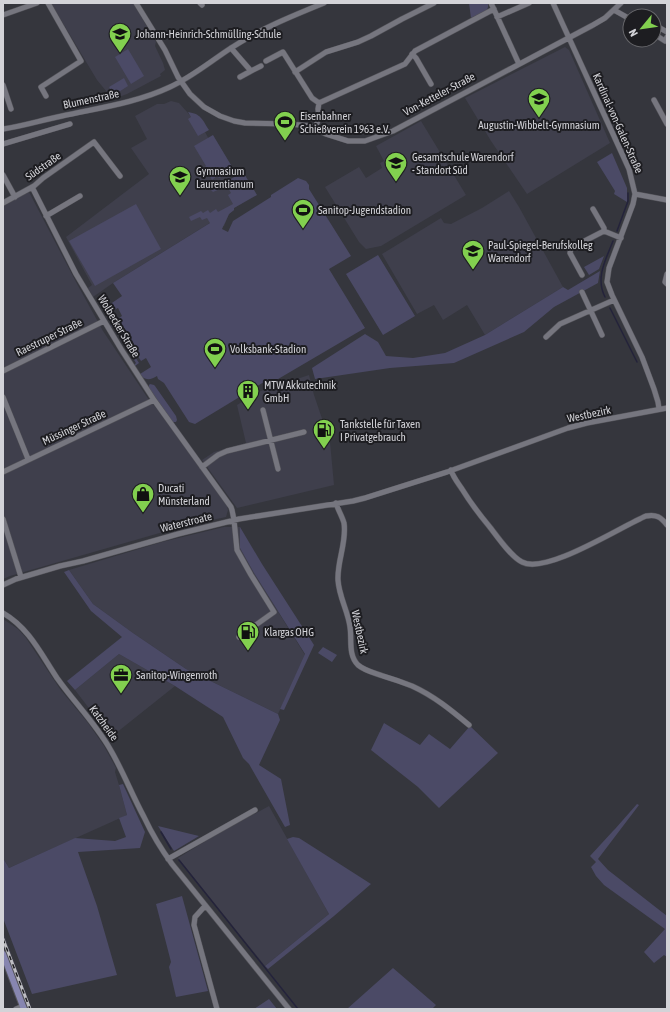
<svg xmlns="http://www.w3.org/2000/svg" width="670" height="1012" viewBox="0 0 670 1012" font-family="'Asap Condensed',sans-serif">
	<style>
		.built { fill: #3f3f4c }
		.green { fill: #4b4a66 }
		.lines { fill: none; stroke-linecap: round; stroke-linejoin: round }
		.stream { stroke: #24233b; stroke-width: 1.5 }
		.minor-casing { stroke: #54545a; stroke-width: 6 }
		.major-casing { stroke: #54545a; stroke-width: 8 }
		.minor { stroke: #76767f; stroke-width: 5 }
		.major { stroke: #8786b0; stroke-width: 6 }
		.rail-casing { stroke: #bebec3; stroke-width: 3 }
		.rail { stroke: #1d1d21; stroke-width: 1.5; stroke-dasharray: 4.5; stroke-linecap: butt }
		.labels { text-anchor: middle; stroke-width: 4; stroke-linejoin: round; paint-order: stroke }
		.poi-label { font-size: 11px; fill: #d3d3d8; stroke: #1d1d21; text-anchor: start }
		.street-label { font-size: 11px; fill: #d3d3d8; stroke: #1d1d21 }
	</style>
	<rect width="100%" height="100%" fill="#35363d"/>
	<path class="built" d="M51,3H133L156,42L155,46L163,63L165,70L160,74L161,76L127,94L119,97L118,95L112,98L97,80L70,35Z
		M565,47L569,50L610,143L527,194L491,141L465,98Z
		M171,101L179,103L205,132L244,202L234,208V210L229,214L224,226L213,221L113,283L93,297L88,288L92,285L66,237L149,174L131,148L147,139L135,116L157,104H164Z
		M421,121L466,195L381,246L366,249L359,242L325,187L359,167L366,178L382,168L380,163L384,161L376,146Z
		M509,191L519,207L563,287L485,335L467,305L443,320L434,305L417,314L382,254L441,218L444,223L451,224L482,208Z
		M29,192L76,282L103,331L147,397L177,433L227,506L228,510L226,517L184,526L10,576L3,579V205Z
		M309,375L314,395L330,442L334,485L237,508L202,460L214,452L246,443L237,405L258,392Z
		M224,527H240V548L254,573L305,655L278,714L186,669L133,633L93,604L69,570L162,542Z
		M3,619L18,629L26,638L60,689L88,723L104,746L116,768L115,772L119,785L127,815L9,868L3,858Z
		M119,654L175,686L111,737L75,690Z
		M269,806L329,914L265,966L178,858L212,837Z
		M3,932L18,972L32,1009H28L3,943Z"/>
	<path class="green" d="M469,3H488V7L487,10L471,18Z
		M128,49L144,76L131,84L115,57Z
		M124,78L128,86L114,95L109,87Z
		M188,112C201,114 202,119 209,130L198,136L188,119L191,117Z
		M213,135L234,170L219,178L217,176L212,180L205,167L206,166L194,146Z
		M612,153L627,188V202L614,194L615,191L597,162Z
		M243,172L257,195L234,208V210L229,214L222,229L228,232L233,221L271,197V195L298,178L306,181L309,185V189L351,256L329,269L365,328L273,382L269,379L195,424L189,422L164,383L158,379L157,376C151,380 144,381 140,374L151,367L146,358L141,361L116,320L122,316L118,308L112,311L109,305L122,296L113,283L210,223L207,218L202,220L200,217L191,221L189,217L201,211L203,213L208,210L210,213L216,209L218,212L233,204L228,195L231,193L227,186L213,192L211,190Z
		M136,204L161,249L95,286L69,241Z
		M378,255L415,316L383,335L346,274Z
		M604,256L599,269L589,275L584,267Z
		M600,271L598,283L554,307L524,332L454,363L390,368L315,379L312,368L365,334L378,342L386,356L413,358L445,353L485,335L563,287L568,290Z
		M114,324L139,363L135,366L134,365L136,363L113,326L110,327V326Z
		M150,384L154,385L155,386L176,416L177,420L176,422H173L172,421L149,388V385Z
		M240,527L262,564L314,645L284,710L280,709L305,654L254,573L240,548Z
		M69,570L93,604L133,633L186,669L278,714L280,720L259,765L281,779L290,825L285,827L249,764L243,758L223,717L175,686L119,654L75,690L67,681L122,637L91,611L64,572Z
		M323,647L337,655L332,662L318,653Z
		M384,723L420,745L429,734L450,749L470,726L498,753L439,808L418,787L371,750Z
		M123,784L145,832L140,848L78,852L97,906L117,975L32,994L3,918V858L9,868L75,838L115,841L126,837L119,818L127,815L119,785Z
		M637,804L639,805L598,859L608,870L667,916V957L664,955L654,963L644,952L665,929L604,885L596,876L591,867L596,862L590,856L613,831L615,829Z
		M158,826L199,836L174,851Z
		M293,837L299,838L371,884L334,916L268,969L265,966L329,914L287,839Z
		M182,896L208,991L176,997L169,967L171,962L156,904Z
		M393,968L436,1005L432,1009H347Z
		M269,999L277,1009H254Z"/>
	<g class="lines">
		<path class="stream" d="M617,231L628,201V193
			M605,297C595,278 606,259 613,241
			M610,308L637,362
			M161,832L171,849
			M179,860L298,1009"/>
		<g class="minor-casing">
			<path id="minor" d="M136,3L165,50L178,77L190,94L204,107L220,116L234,121L245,123L290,124L310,126L326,134L348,141H365L393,131L593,25L605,18L621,3
				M200,3L202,5
				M491,3L519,64
				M553,3L629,169L635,194L633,204L609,268L607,282L612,295L642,357L654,389L658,402L659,409
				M614,10L630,19
				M3,15L37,3
				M497,17L529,3
				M654,34L665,41L667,37
				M655,35L660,28L667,32
				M231,48L251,71L261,66
				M412,54L416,58L431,84
				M266,61L283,52L312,98L319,103
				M295,72L326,52L358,42L371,36L402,19L434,3
				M240,77L251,71
				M3,85L11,109
				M46,96L41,87L81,61L48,3
				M654,100L667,124
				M319,103L405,64L415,51L494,9
				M315,128L319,118L318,109L319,103
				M3,129C23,126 42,120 62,116C98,108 136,103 170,87C192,77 211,61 231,48C260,29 292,16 324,3
				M3,144L70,124
				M3,175L15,197
				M32,187L76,274L121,349L154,400L231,507L232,510L234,520L237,550L251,575L274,612L239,637
				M635,194L667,200
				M3,203L34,186L43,178L94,142L120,176
				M593,209L604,228V231
				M46,216L80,196
				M667,274L665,282L667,284
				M582,275L570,253L571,248L604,231L621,238
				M582,292L602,335
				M546,337L560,324L614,300
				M3,371L104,321
				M3,397L28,459
				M263,410L278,469
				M202,467L218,455L227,451L304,432
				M451,470C453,477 458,483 462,489C470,502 479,514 489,526C497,536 511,557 522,562C546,575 620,527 646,516C656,514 661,517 667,525
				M3,472L154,400
				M336,503C338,510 342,516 344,523C347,542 337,561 338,580C339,597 348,611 350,627C352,640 348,655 358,665C365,671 375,673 383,676C393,679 402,682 412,686C434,696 451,710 469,725
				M3,519L21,577
				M3,585L16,579L60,566L83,561L178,534L239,519L353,501L365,498L447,472L568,428L587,423L667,408
				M3,613C29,628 41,654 57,678C74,702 95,723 110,749C123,771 132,795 144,817C152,834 161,849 172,864L289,1009
				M168,859L255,810
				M205,906L195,917L194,925L217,1009
				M16,1009L23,1006"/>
		</g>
		<g class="major-casing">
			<path id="major" d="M3,954L24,1009"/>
		</g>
		<use href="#minor" class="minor"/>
		<use href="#major" class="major"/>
		<g class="rail-casing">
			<path id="rail" d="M3,939L30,1009"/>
		</g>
		<use href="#rail" class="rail"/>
	</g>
	<defs>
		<g id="school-pin" transform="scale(1.15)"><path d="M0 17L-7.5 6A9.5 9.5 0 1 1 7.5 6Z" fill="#82d04f" stroke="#1d1d21"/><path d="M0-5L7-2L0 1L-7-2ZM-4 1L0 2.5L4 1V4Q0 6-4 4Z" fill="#111"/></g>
		<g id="stadium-pin" transform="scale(1.15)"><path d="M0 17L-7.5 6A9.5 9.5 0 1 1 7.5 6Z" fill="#82d04f" stroke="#1d1d21"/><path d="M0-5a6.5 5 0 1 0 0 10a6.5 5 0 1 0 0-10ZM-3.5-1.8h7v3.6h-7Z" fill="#111"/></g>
		<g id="building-pin" transform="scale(1.15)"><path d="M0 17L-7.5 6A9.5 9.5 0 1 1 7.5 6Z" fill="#82d04f" stroke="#1d1d21"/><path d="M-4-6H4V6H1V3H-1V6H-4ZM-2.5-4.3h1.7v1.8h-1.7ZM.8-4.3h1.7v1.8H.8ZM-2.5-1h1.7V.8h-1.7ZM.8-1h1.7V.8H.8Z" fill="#111"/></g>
		<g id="fuel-pin" transform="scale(1.15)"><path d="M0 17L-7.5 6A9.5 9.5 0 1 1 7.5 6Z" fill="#82d04f" stroke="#1d1d21"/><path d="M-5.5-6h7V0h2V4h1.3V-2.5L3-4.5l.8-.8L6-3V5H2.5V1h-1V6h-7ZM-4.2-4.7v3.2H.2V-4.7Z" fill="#111"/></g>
		<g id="shop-pin" transform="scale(1.15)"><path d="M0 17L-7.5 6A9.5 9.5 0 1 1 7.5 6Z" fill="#82d04f" stroke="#1d1d21"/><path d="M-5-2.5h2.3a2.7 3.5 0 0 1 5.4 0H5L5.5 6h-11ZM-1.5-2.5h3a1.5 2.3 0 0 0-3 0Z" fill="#111"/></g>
		<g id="office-pin" transform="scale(1.15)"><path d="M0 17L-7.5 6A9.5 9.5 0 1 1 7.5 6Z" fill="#82d04f" stroke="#1d1d21"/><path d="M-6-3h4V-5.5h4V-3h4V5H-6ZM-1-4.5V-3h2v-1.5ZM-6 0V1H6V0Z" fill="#111"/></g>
	</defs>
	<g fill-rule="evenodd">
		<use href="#school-pin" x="120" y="34"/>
		<use href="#school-pin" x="539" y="99"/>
		<use href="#stadium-pin" x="285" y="122"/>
		<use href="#school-pin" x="396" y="163"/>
		<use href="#school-pin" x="180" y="177"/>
		<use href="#stadium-pin" x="303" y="210"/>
		<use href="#school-pin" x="473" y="251"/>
		<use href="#stadium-pin" x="215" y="349"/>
		<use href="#building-pin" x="248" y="391"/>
		<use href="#fuel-pin" x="324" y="430"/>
		<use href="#shop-pin" x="143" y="494"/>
		<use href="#fuel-pin" x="248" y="632"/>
		<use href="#office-pin" x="121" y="675"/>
	</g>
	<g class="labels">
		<g class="poi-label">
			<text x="136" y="38">Johann-Heinrich-Schmülling-Schule</text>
			<text x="300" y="120">Eisenbahner<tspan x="300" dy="13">Schießverein 1963 e.V.</tspan></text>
			<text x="539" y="129" text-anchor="middle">Augustin-Wibbelt-Gymnasium</text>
			<text x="412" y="161">Gesamtschule Warendorf<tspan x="412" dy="13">- Standort Süd</tspan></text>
			<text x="196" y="175">Gymnasium<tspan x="196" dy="13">Laurentianum</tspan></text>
			<text x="318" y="214">Sanitop-Jugendstadion</text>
			<text x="488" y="249">Paul-Spiegel-Berufskolleg<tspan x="488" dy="13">Warendorf</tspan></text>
			<text x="230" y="353">Volksbank-Stadion</text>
			<text x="264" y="389">MTW Akkutechnik<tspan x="264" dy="13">GmbH</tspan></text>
			<text x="340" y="428">Tankstelle für Taxen<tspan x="340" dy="13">I Privatgebrauch</tspan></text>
			<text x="158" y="492">Ducati<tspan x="158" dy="13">Münsterland</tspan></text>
			<text x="264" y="636">Klargas OHG</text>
			<text x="136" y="679">Sanitop-Wingenroth</text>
		</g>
		<g class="street-label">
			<text transform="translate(439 94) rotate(-28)" y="4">Von-Ketteler-Straße</text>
			<text transform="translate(91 99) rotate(-12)" y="4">Blumenstraße</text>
			<text transform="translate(618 123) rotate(66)" y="4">Kardinal-von-Galen-Straße</text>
			<text transform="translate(43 166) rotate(-35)" y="4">Südstraße</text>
			<text transform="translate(119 326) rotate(59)" y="4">Wolbecker Straße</text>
			<text transform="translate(49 337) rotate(-26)" y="4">Raestruper Straße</text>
			<text transform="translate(589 414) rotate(-12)" y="4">Westbezirk</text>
			<text transform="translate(74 427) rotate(-25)" y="4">Müssinger Straße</text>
			<text transform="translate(186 522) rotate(-14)" y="4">Waterstroate</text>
			<text transform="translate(360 632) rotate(78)" y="4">Westbezirk</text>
			<text transform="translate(104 723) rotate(54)" y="4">Katzheide</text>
		</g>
	</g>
	<rect width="670" height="1012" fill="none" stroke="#d3d3d8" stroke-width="8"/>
	<g transform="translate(642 28) rotate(241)"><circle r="19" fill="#1d1d21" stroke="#66666a"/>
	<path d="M0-3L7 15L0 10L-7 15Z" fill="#82d04f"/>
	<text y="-6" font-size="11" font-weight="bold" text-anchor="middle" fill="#d3d3d8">N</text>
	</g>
</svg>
